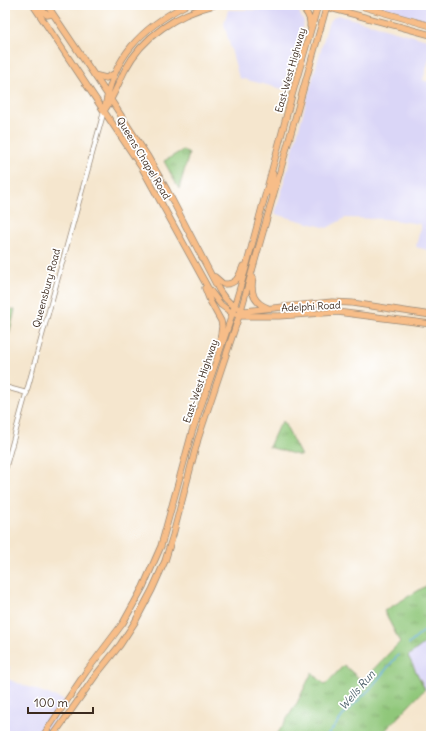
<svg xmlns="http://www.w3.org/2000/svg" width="436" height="741" viewBox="0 0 436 741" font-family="Delius,sans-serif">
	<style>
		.built { fill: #dad6f7 }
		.park { fill: url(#park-tufts); stroke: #66784c }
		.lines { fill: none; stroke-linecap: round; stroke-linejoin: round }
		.stream { stroke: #65afdd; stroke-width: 1.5 }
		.minor-casing { stroke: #988876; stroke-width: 5.5 }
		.major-casing { stroke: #988876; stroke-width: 7 }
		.minor { stroke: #fff; stroke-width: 4 }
		.major { stroke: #f7bd88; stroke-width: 5.5 }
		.labels { text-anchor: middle; stroke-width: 3.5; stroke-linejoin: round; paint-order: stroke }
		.street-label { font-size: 10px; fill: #3b2a1e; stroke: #fff }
		.water-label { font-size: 11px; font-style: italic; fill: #4c5f6a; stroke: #fff }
	</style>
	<defs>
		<pattern id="park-tufts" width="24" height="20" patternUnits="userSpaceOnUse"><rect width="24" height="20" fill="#90c77a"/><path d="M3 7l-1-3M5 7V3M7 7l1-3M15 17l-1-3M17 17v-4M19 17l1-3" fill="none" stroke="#77a263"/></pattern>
	</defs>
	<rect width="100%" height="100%" fill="#fff"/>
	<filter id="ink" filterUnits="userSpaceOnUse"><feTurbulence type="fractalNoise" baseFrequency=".025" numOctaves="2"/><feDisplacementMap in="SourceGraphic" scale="8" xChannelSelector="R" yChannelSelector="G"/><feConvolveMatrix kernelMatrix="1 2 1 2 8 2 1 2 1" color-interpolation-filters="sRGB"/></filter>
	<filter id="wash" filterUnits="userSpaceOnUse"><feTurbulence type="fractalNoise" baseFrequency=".012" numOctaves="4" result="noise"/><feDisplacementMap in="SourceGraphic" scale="16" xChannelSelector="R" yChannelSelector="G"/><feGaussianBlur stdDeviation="0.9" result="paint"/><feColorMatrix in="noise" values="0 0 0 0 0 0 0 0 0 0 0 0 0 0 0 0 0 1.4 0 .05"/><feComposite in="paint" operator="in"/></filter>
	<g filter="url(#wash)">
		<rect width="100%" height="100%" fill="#f5e6ce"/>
		<path class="built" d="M373,5H431V22L380,8Z
			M228,10H298L304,22L283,89L239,78L224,24Z
			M338,15L431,41V53L423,80L431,83V251L416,247L421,224L386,219L345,218L327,228L275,214L328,24L333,18Z
			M431,638V700L408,656Z
			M5,665L10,667L7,679L67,701L43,736H5Z"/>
		<path class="park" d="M183,150L189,154L179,189L164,161Z
			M5,308L15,310L9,334L5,333Z
			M283,421L301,456L269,447L278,427Z
			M431,583V638L408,656L425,689L380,736H276L297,703L312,672L325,685L344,665L362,681L400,642L384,611Z"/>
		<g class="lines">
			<path class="stream" d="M409,644L431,625
				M327,736L346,712L369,690L398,655"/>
		</g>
	</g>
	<g filter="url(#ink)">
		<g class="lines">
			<g class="minor-casing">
				<path id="minor" d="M5,387L27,393
					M5,470L104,111"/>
			</g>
			<g class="major-casing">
				<path id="major" d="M33,5L142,168L208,288L221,305L232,313L241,316H279L337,312L431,324
					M34,5L39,7L47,15L53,14
					M47,5L107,94L148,157L167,190L219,290C224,299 234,308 245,311L332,302L352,303L431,315
					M299,5C306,11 311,17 310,26
					M319,5L431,35
					M357,5L431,26
					M94,75L106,78L114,74
					M105,108C113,57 141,28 186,5
					M104,111C113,98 118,84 125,70C143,36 177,14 214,5
					M271,193L273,174
					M215,277L223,284C236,285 239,277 243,266
					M253,278C250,293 254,303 268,308
					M205,288L210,301L221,321L222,326L220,341
					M43,736L86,672L123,623L143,587L161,546L192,432L229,324L245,271L292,95L318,5
					M53,736L96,675L120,645L135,622L152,590L165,561L173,535L198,439L241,310L327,5"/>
			</g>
			<use href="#minor" class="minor"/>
			<use href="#major" class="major"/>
		</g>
	</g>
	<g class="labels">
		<g class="street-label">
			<text transform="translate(290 70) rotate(-74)" y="4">East-West Highway</text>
			<text transform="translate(144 158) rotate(59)" y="4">Queens Chapel Road</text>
			<text transform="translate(46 288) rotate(-75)" y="4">Queensbury Road</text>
			<text transform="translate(311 306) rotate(-3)" y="4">Adelphi Road</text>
			<text transform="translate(200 381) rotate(-71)" y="4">East-West Highway</text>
		</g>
		<g class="water-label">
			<text transform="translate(357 690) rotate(-49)" y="4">Wells Run</text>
		</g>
	</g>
	<rect width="436" height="741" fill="none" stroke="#fff" stroke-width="20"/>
	<path d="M28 707v6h65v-6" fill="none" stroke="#3b2a1e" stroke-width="2"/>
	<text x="34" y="707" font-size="12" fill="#3b2a1e" stroke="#ffffff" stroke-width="3" paint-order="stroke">100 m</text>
</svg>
